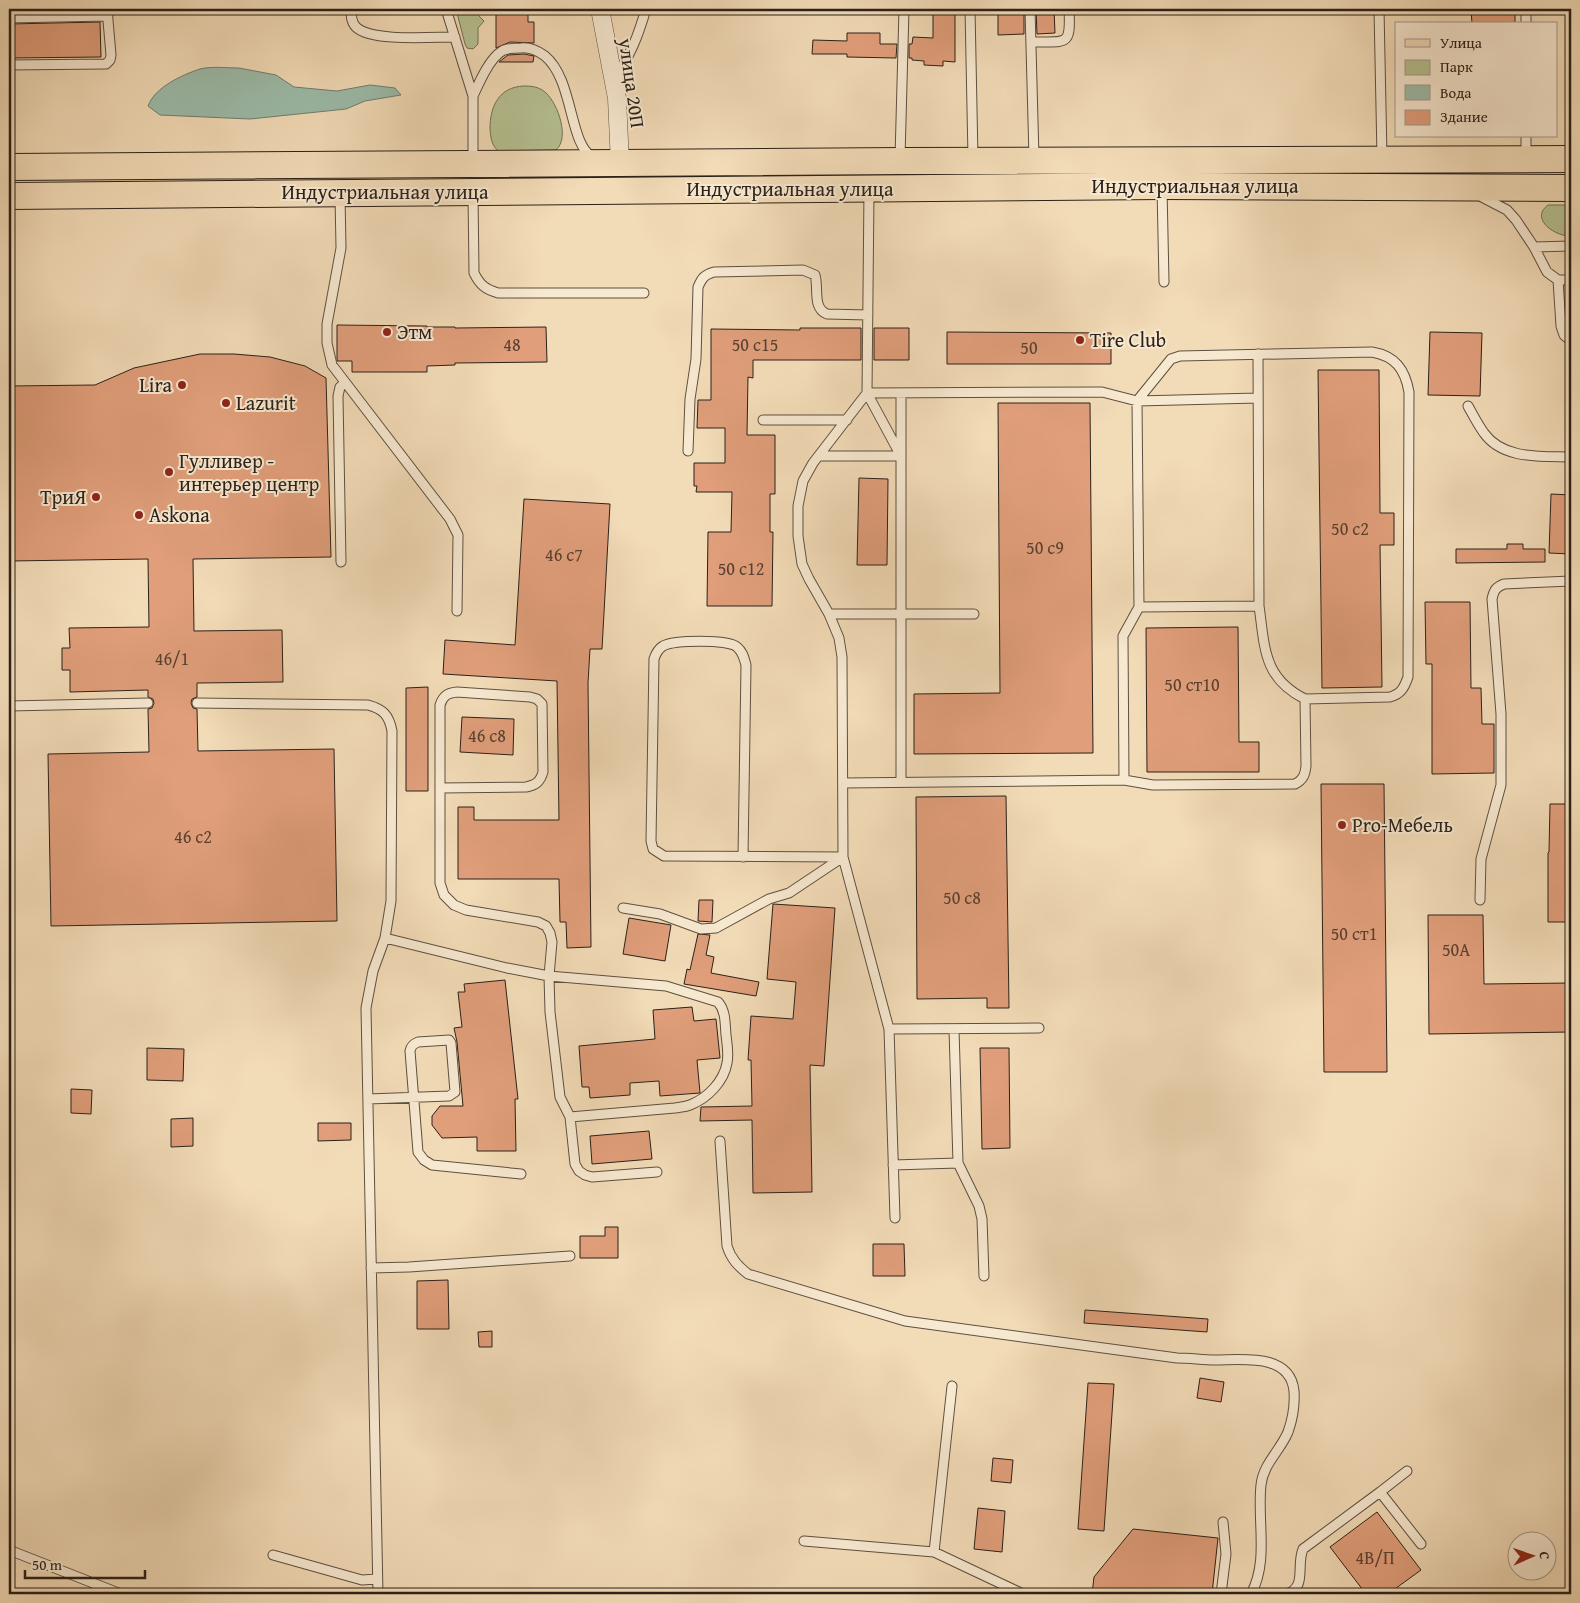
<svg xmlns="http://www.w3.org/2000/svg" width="1580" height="1603" viewBox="0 0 1580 1603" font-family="'Gentium Book Plus',serif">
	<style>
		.green { fill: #b6c192; stroke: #707156 }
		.water { fill: #9cbcaa; stroke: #6f7e70 }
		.building { fill: #e09e7a; stroke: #2b2119 }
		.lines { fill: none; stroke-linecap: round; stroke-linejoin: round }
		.lane-casing { stroke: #5d5040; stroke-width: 11 }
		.street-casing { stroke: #5d5040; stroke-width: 19 }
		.primary-casing { stroke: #2b2119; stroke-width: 28 }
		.lane { stroke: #f7e8d0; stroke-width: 9 }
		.street { stroke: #f7e8d0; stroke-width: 18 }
		.primary { stroke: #f2dbb7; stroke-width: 26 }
		.poi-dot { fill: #8f2418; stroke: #f7e8d0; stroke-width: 2 }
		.labels { text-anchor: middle; stroke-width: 4; stroke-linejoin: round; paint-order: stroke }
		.number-label { font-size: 18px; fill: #584031 }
		.street-label { font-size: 20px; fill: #2b2119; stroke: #f7e8d0 }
		.poi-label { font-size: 20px; fill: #2b2119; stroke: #f7e8d0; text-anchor: start }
	</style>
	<rect width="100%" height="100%" fill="#f2dbb7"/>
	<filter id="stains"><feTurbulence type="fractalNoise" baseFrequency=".004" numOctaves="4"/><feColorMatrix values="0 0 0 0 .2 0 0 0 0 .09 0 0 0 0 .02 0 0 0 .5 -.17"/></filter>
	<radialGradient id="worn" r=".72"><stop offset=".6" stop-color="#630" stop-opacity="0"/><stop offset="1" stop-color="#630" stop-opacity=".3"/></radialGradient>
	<path class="green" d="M456,9H472L484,21L478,28V44L473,49L467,48L465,44Z
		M524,86C532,86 540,87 546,93C558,104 570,138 556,150L498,151C491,144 491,138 490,129C490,106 499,87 524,86Z
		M1548,205H1571V236C1556,237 1529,219 1548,205Z"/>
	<path class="water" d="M239,68L276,75L294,87L337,91L370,85L395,88L401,95L365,101L346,109L250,119L160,115L148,106C155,87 182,75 200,69C212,66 227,68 239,68Z"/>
	<path class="building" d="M9,9H100V10L9,12Z
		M496,9H528V22H534V43L510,42L496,48Z
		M933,9H955V62L943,61V66L924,65V61L912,60V58H909V44H912L913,37L933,38Z
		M998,9H1024V34L998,35Z
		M1036,9H1054L1055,33L1037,34Z
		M1471,9H1515V24H1472Z
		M100,22L101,57L9,58V24Z
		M847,33H880V44H897L896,58L847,57V54H812L813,40L847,41Z
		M524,54L534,56L533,62H499L508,55Z
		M337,325L427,326V327H455V328L546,327L547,362L455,363V365L427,366V372H352V361H337Z
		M800,328H861V360H753V378L748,377L747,435H775V494H770V532H773L772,606H707L708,532H731L732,492H696L697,486H694V463H725V428H697L698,400H711V329L800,330Z
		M874,328H909V360H874Z
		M947,332L1111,333V364H947Z
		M1430,332L1482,333L1480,396L1428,395Z
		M200,354H234L270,357L305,366L326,378L331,557L193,559L194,631L282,630L283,682L197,683V697L192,699L191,703L193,708L197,709L198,751L334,749L337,921L51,926L48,754L149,752L148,709L152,708L154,703L153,699L148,697V690L70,692V670H62V648H70L69,628L149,627L148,559L9,561V386L95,385L134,368Z
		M1318,370H1379L1380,513H1394V545H1380L1382,687L1322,688Z
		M998,403H1090L1093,753L914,754V694L1000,693Z
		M859,478L888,479L887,565H857Z
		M1551,494L1571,495V554L1549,553Z
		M524,499L610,504L602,649H590L588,683L591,947L567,948L566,922H560L559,879H458V807H474V820H559L557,681L443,674L445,640L515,645Z
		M1507,544H1523V549H1545V562L1456,563V549H1507Z
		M1425,602H1470L1471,688H1481L1482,724H1494V773L1432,774V664H1426Z
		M1238,627L1239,742H1259V772H1147L1146,628Z
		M428,687V791H406V688Z
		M462,717L514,719L513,755L460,752Z
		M1321,784H1384L1387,1072H1324Z
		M1006,796L1009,1008H987V998L917,999L916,797Z
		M1550,804H1571V922H1548V853L1549,852Z
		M699,900H713L712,922L698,921Z
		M773,904L835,908L824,1066L810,1065L812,1192L753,1193L752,1120L700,1121L701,1107L752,1106L751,1060H748L751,1016L793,1019L796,982L767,979Z
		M1428,915H1483L1484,984L1571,983V1032L1429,1034Z
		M629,918L671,925L665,961L623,954Z
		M698,934L710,935L706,955L714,957L711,973L759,982L756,996L684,984L687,969L690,970Z
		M505,980L518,1099H515L516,1151H477V1137L442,1138L432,1125V1116L440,1106H463L457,1042L454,1028L462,1027L458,992H465L464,984Z
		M692,1007L694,1021L716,1019L720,1058L697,1060L700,1093L660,1096L659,1081L630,1083V1095L590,1098L589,1087H582L579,1046L655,1039L653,1010Z
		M147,1048L184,1049L183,1081L147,1080Z
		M980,1048H1009L1010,1148L982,1149Z
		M71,1089L92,1090L91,1114L71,1113Z
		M193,1118V1146L171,1147V1119Z
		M318,1123H351V1140L318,1141Z
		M649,1131L652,1159L592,1164L590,1136Z
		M605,1227H618V1258H580V1236H605Z
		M873,1244H904L905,1276H873Z
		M448,1280L449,1329H417V1281Z
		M1085,1310L1208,1319L1207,1332L1084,1323Z
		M492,1331V1347H479L478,1332Z
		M1200,1378L1224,1382L1221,1402L1197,1398Z
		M1088,1383L1114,1384L1104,1531L1078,1529Z
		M993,1458L1013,1460L1011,1483L991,1481Z
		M978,1508L1005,1511L1002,1552L974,1549Z
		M1377,1512L1421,1570L1388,1594H1366L1330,1547Z
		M1133,1529L1218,1538L1212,1594H1092L1094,1577Z"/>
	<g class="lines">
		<g class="lane-casing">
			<path id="lane" d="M351,9C351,15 351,22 356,27C371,42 432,37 455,37
				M446,9L473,96V162
				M970,9L973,158
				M1030,9L1034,158
				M1379,9L1382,157
				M9,18L108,16
				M1526,24V9
				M1031,42C1067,41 1071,48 1069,9
				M9,65L106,64L110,60L111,55L107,9
				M614,78C631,55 638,36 646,9
				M473,96C479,83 489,59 502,51C507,48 515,48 521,48C530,47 538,51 545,56C574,80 569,146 593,157
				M1526,136V156
				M900,158L904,9
				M1162,188L1164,282
				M869,191L867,393L901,456V782
				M340,195L341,248L327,324V343L332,365L450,519L458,535L457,611
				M473,195L474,273C480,285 485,289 498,293H644
				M1482,197L1507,210L1516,220L1534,247L1547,272L1558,280H1571
				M1534,247L1571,246
				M1558,280L1561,326L1564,335L1571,341
				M867,393L813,463L803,481L798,506V536L802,564L809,579L829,614L839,638L842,657L843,857L889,1029L1039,1028
				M867,393L1102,392L1137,401L1258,398
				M1468,406C1473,415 1478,425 1484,433C1503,460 1542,456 1571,457
				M763,420H847
				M688,451L690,399L696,359L698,287C702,278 704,275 714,272L803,270L815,275C819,288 812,308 827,314L868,315
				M819,456H901V393
				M341,562L338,396L340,387L345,383
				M1139,607L1259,606L1258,354
				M829,614H974
				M197,703L368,705C383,709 389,715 392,731L391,901L385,938L373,971L366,1008L378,1594
				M9,706L148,703
				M1124,780L1153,785L1295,784C1303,780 1305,775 1306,766L1305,699C1263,678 1265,648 1259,606
				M843,783L1124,780L1123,636L1139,607L1137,401L1171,359L1180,356L1372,352C1395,356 1405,369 1409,392L1408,677C1404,688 1401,694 1390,697L1305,699
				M440,788L526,787C536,785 540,782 543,772L542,704L537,699L530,697L457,692C447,693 443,696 440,705V883L444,895L454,905L466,910L538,922L546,926L550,933L552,942L549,976L550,1012L560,1097L570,1117L575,1164L579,1171L585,1175L592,1177L657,1172
				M743,857L746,665C744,658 743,652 737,647C728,639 674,640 663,646C658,649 656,653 654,659L651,841L653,849L664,856L843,857
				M1480,900L1481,859L1501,785V714L1492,599C1494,590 1496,587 1504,584L1571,581
				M623,908L660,914L701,929L716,928L769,899L789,893L843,857
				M385,938L507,968L549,976L666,986L718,1002C726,1011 725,1024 726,1035C727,1044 729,1054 727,1063C724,1081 708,1098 690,1105C685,1107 680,1107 675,1108L570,1117
				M889,1029L895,1218
				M954,1029L958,1163L979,1206L982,1219L984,1276
				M368,1099L449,1096L455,1092L451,1043L449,1040L418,1042C413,1044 411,1046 410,1051L418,1152L424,1160L432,1165L521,1174
				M720,1141L727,1246C731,1259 738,1266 748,1274L905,1321L1177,1358C1190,1358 1203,1360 1215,1360C1243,1360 1290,1353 1294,1391C1295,1405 1293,1418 1288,1432C1280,1451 1263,1464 1261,1485C1257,1521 1269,1561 1251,1594
				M893,1165L958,1163
				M371,1268L409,1267L570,1256
				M952,1386L934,1552L1023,1594
				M1380,1492L1407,1471
				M804,1541L934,1552
				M9,1550L121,1594
				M273,1555L362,1580L377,1579
				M1221,1594L1226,1554L1223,1522
				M1287,1594C1307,1587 1296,1566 1303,1549L1380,1492L1421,1544"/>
		</g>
		<g class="street-casing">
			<path id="street" d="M600,9L617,98L620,163"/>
		</g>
		<g class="primary-casing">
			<path id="primary" d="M9,167L900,161L1571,159
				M9,196L1162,186L1571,188"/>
		</g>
		<use href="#lane" class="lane"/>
		<use href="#street" class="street"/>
		<use href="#primary" class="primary"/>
	</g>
	<g class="poi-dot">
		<circle cx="387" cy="332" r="5"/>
		<circle cx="1080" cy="340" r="5"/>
		<circle cx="182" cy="385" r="5"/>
		<circle cx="226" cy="403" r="5"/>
		<circle cx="169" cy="472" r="5"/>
		<circle cx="96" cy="497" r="5"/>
		<circle cx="139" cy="515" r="5"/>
		<circle cx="1342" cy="825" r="5"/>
	</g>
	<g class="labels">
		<g class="number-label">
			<text x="512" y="351">48</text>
			<text x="755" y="351">50 с15</text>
			<text x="1029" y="354">50</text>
			<text x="1350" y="535">50 с2</text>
			<text x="1045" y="554">50 с9</text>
			<text x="564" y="561">46 с7</text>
			<text x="741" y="575">50 с12</text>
			<text x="172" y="665">46/1</text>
			<text x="1192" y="691">50 ст10</text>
			<text x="487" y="742">46 с8</text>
			<text x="193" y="843">46 с2</text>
			<text x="962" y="904">50 с8</text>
			<text x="1354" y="940">50 ст1</text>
			<text x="1456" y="956">50А</text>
			<text x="1375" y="1564">4В/П</text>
		</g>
		<g class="street-label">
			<text transform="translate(632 83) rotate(82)" y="7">улица 20П</text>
			<text x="1195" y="193">Индустриальная улица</text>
			<text x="790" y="196">Индустриальная улица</text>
			<text x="385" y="199">Индустриальная улица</text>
		</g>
		<g class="poi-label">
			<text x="397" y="339">Этм</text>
			<text x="1090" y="347">Tire Club</text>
			<text x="172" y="392" text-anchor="end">Lira</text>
			<text x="236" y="410">Lazurit</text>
			<text x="179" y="468">Гулливер -<tspan x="179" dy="23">интерьер центр</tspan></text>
			<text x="86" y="504" text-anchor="end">ТриЯ</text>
			<text x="149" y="522">Askona</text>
			<text x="1352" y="832">Pro-Мебель</text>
		</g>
	</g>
	<rect width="1580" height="1603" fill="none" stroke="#f2dbb7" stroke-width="30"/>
	<rect x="10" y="10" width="1560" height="1583" fill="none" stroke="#2b2119" stroke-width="2.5"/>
	<rect x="15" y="15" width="1550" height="1573" fill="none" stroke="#2b2119"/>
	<rect x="1395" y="22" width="162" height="115" fill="#f7e8d0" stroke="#a59887"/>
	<rect x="1405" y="39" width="25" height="8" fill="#f2dbb7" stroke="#a59887"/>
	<text x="1440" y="48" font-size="15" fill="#2b2119">Улица</text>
	<rect x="1405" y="60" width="25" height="15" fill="#b6c192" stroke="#a59887"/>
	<text x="1440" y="72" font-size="15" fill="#2b2119">Парк</text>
	<rect x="1405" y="85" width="25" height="15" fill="#9cbcaa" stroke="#a59887"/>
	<text x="1440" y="98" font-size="15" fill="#2b2119">Вода</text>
	<rect x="1405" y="110" width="25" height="15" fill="#e09e7a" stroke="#a59887"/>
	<text x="1440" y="122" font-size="15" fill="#2b2119">Здание</text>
	<g transform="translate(1532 1556) rotate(88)"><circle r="24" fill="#f7e8d0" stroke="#a59887"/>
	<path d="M0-4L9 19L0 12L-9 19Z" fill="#8f2418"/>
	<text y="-8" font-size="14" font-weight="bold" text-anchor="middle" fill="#2b2119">С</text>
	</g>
	<path d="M25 1570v8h120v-8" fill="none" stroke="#2b2119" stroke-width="2.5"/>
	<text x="32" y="1570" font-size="15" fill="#2b2119" stroke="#f7e8d0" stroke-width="4" paint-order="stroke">50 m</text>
	<rect width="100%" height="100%" filter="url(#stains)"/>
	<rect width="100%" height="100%" fill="url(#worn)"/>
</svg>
